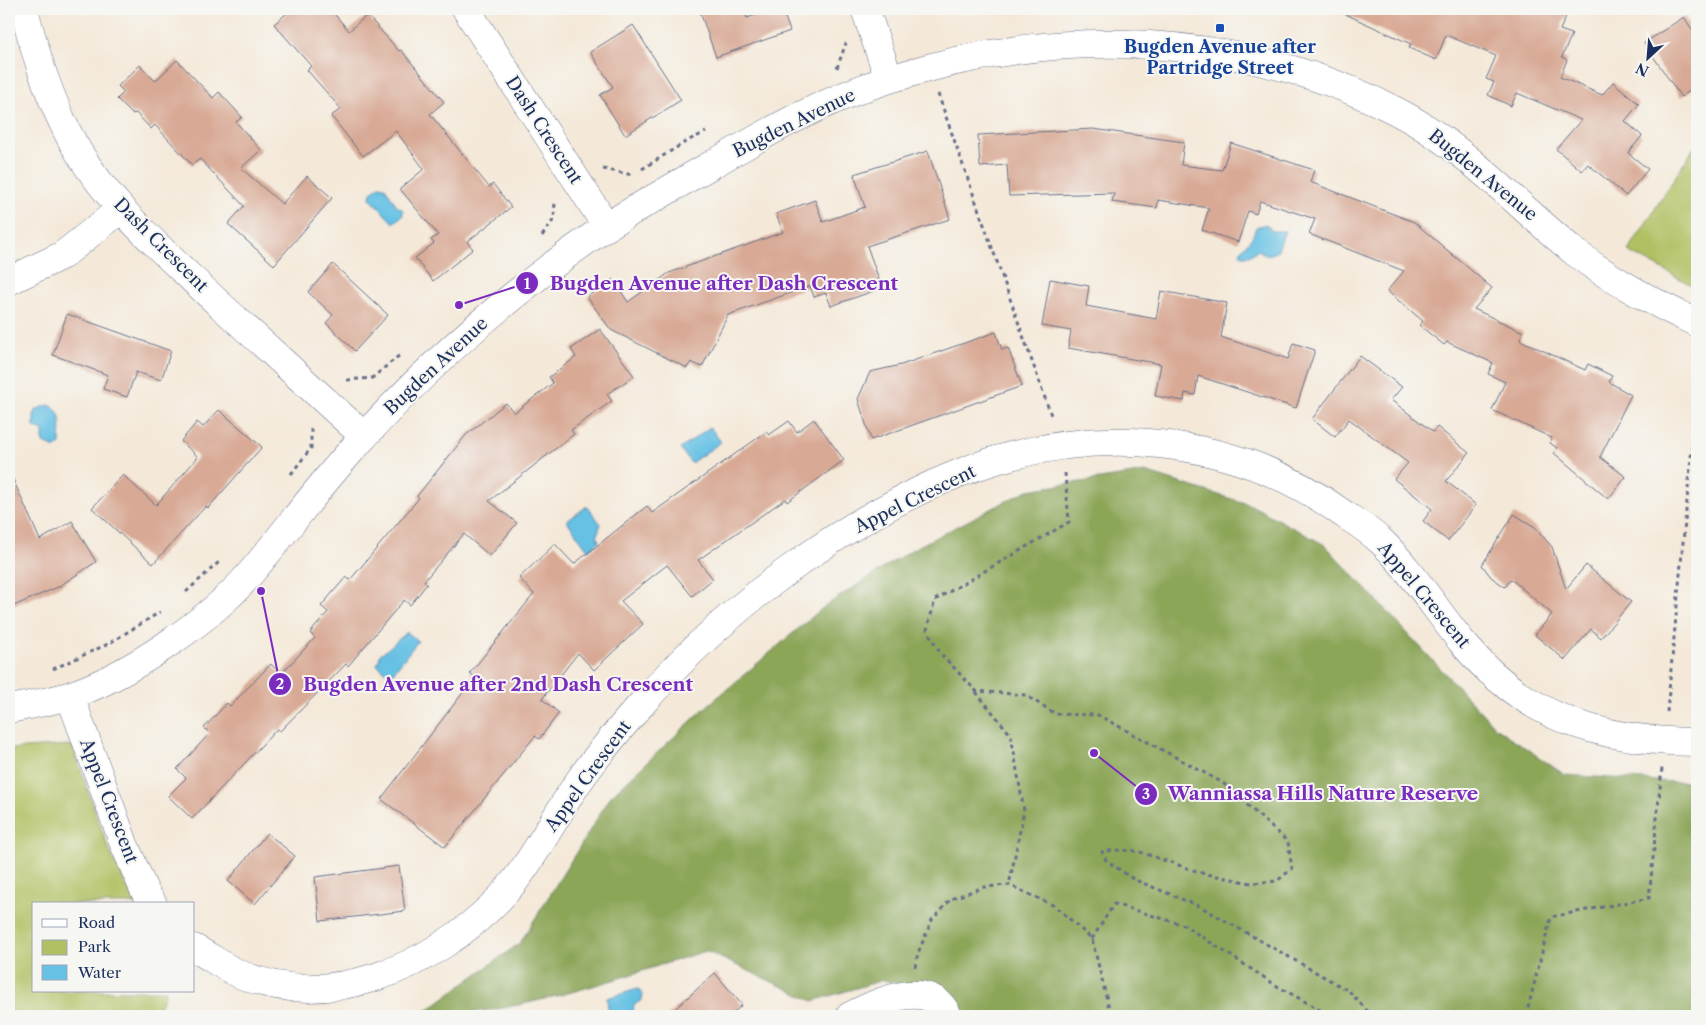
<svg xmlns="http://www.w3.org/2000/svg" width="1706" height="1025" viewBox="0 0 1706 1025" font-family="'Libre Caslon Text',serif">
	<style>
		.green { fill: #b0c062; stroke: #667860 }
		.forest { fill: #8ca658; stroke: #546a5b }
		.water { fill: #66c1e4; stroke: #4078a1 }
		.building { fill: #d8a994 }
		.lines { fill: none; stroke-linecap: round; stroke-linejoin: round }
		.minor-casing { stroke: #677089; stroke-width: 29 }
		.path { stroke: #677089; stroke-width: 3; stroke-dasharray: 4 4; stroke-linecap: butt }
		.minor { stroke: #fff; stroke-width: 28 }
		.transit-dot { fill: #1a4fb4; stroke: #f6f6f2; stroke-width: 2 }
		.labels { text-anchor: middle; stroke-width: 4; stroke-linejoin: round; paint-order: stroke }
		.transit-label { font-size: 18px; font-weight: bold; fill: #164399; stroke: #f6f6f2 }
		.street-label { font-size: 18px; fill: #1b2f5e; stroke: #f6f6f2 }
		.leader { fill: none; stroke: #7b2cbf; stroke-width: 2 }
		.callout-dot { fill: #7b2cbf; stroke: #f6f6f2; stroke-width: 2 }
		.mark-label { font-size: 15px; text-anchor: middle; font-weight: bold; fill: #fff }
		.callout-label { font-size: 19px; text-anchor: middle; font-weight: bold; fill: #7b2cbf; stroke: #f6f6f2; stroke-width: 4; stroke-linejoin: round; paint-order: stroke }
	</style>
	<rect width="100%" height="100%" fill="#f6f6f2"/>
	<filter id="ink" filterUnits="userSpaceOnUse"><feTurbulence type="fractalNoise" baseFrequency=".02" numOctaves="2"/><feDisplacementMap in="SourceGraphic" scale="10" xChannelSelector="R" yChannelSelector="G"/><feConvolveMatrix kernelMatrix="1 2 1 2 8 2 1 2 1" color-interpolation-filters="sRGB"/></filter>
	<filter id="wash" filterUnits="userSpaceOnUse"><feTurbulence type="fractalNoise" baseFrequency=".0096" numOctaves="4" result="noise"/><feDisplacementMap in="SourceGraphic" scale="20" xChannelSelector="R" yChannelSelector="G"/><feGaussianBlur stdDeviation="1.12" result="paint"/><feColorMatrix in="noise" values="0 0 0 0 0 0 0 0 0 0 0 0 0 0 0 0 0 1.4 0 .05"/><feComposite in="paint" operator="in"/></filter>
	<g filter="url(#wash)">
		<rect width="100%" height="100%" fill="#f4e9d9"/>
		<path class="green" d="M1697,143V288L1628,251Z
			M72,745C92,798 106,857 138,904H34V991H166L157,1016H9V749Z"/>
		<path class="forest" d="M1145,472L1251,505L1325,545L1495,727L1565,775L1674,782L1697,781V1016H958L938,992L883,980L813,1001L706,951C613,979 517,1016 419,1016L520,943L611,796L706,707L825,606L913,549L1028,490Z"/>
		<path class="water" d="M380,186L385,187L397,206L403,210V215L393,223L370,198L371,192Z
			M1266,224L1272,231H1285L1277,252L1267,255L1258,250L1249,256H1242L1240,253C1246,241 1251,244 1256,227Z
			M49,405C65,411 60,430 60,444L56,448L43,443V431L34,427V415L37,409Z
			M710,427L721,442L691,463L680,449Z
			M587,506L601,524L597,535L599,542L588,550L567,521Z
			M407,632L418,641L391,675L377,665L381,653L384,652Z
			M638,989L643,995L642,1000L634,1005L633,1008L636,1016H614L608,1008L607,998Z"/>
		<g id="blocks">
			<path class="building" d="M292,9H330L349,31L367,15L399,51L401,50L444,102L430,114L489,187L493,184L511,207L467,242L473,249L433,281L415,258L434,243L431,240L438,235L400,189L424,169L396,131L363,156L331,116L341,109L307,70L311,66L274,24Z
				M699,9H744L747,18L775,9H782L790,31L716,57Z
				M1334,9H1569L1560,30L1572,34L1562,57L1567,60L1560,77L1602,95L1613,82L1639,104L1625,121L1642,136L1628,153L1648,169L1626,196L1588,164L1582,171L1556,149L1581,120L1517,93L1511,106L1488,95L1494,82L1486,79L1496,56L1446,35L1436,60L1409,48L1411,44Z
				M1684,17L1697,37V86L1681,97L1644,43Z
				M633,25L681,100L625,135L600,95L613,87L590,52Z
				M177,60L213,98L219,92L242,117L236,122L261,150L241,168L282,204L307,176L332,198L274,265L228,224L244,206L200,159L192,165L155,125L151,129L136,113L132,114L117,99L124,92L118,86L140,65L155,81Z
				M1093,129L1184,142L1181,165L1222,170L1231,143L1314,170L1310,182L1414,222L1492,288L1474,309L1523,332L1520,340L1585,370L1588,364L1612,376L1609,382L1631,395L1600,457L1626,477L1608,499L1554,453L1557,448L1550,443L1552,438L1492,410L1505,382L1488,374L1493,363L1447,342L1444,345L1419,325L1423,321L1387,291L1404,271L1309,234L1315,219L1260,201L1256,214L1248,211L1238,242L1202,230L1209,208L1158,200L1157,208L1112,202L1114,193L1009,196L1007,165L980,167L978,135Z
				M928,151L950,219L867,246L882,288L831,306L826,293L814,297L810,286L728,315L702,367L691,362L687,368L611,330L587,297L613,279L628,302L669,273L783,232L776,214L815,200L823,222L865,207L854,174Z
				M333,264L388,315L355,351L326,323L333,315L308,292Z
				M1050,279L1089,286L1086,306L1156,319L1161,291L1227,303L1221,337L1288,359L1293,343L1315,350L1296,408L1198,376L1195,395L1185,393L1184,401L1155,396L1161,364L1068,348L1071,331L1042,326Z
				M67,314L171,351L161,380L136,372L127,397L103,389L108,375L53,355Z
				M600,329L634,376L607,394L612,401L571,430L574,434L489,501L517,523L490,556L464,534L424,581L427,584L410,605L404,600L348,666L346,664L280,731L277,729L192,819L168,796L186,778L177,769L210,733L204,728L227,703L230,706L271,664L281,674L315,638L310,633L328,612L321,606L346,577L350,580L419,498L417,496L466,435L506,403L514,413L553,383L549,377L576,357L571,349Z
				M996,332L1002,350L1008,348L1022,386L871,440L858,399L870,372L901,365Z
				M1360,356L1402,387L1391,400L1433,432L1437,427L1469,453L1446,481L1476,505L1448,541L1423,521L1432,509L1394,479L1408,463L1349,419L1335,437L1312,419Z
				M219,410L262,447L208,508L206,506L153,564L92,508L123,475L156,505L198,457L181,441L197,422L203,427Z
				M814,419L844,460L787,502L785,499L698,560L713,579L692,596L667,565L621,601L643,624L594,670L578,653L542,699L559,713L539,739L535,736L445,847L381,799L475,677L470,673L534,594L519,578L555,544L574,564L647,506L652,513L766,432L769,435L789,421L797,432Z
				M9,470L40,540L72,521L96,562L58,587L9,608Z
				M1514,514L1535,527L1552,547L1566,589L1586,565L1631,602L1601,638L1591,629L1565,660L1535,635L1552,614L1511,579L1505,587L1491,577L1482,565Z
				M267,833L295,856L255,904L228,881Z
				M399,866L405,911L320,921L315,877Z
				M715,973L742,1005L730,1016H667Z"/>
		</g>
	</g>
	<g filter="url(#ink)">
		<use href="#blocks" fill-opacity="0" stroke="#677089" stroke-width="1"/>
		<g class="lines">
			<g class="minor-casing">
				<path id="minor" d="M24,9C34,48 45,86 63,123C96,195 162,250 218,303C267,347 315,392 364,436
					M466,9L607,227
					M865,9L889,79
					M9,281L63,255L121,209
					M70,696L124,844L145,892L153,904
					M9,709C28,705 49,702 68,696C125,678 209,621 249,575C284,534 315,491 351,451C426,366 512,291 606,227C634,209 664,193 692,176C756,139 819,101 890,79C1058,25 1237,31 1396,111C1465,146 1516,205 1576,253C1614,282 1655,303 1697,323
					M194,948C207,955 220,964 233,971C325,1015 433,967 499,899C528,869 548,829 571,793C590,763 615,734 639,707C722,611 843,519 962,472C1090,422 1234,433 1345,515C1358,523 1371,532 1382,542C1413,572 1435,609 1462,642C1526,719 1600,741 1697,742
					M850,1016C878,1002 930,976 948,1016"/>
			</g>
			<path class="path" d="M837,68L846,43
				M938,94L1052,418
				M603,169L633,175
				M642,169L687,141L706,132
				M542,236L554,219L555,201
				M347,380L372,378L401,354
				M1065,473L1069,522L935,600L927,630L941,654L976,691L1025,695L1056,714L1098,715L1223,783L1288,842L1292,869L1277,881L1251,883L1202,873L1137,851L1114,850L1102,852L1106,860L1133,879L1201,907L1349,991L1372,1016
				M291,474L311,448V427
				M186,592L219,562
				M53,669L108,644L160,612
				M976,692L1011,735L1024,811L1009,885
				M1667,712L1697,394
				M1092,939L1114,904L1184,925L1277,986L1331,1016
				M915,967L918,953L932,920L951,899L984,887L1009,885L1055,906L1092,939L1111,1016
				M1526,1016L1551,917L1649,898L1662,768"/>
			<use href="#minor" class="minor"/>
		</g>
	</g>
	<rect class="transit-dot" x="1215" y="23" width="10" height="10" rx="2.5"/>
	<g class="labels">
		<g class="transit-label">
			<text x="1220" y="53">Bugden Avenue after<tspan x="1220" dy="21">Partridge Street</tspan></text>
		</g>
		<g class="street-label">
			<text transform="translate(794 123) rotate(-26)" y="6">Bugden Avenue</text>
			<text transform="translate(544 130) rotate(57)" y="6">Dash Crescent</text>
			<text transform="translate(1483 175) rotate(39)" y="6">Bugden Avenue</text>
			<text transform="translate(161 245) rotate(45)" y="6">Dash Crescent</text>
			<text transform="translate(436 366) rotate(-43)" y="6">Bugden Avenue</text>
			<text transform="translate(915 499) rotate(-26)" y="6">Appel Crescent</text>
			<text transform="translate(1424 595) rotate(50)" y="6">Appel Crescent</text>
			<text transform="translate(588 776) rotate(-54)" y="6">Appel Crescent</text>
			<text transform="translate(109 801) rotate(69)" y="6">Appel Crescent</text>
		</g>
	</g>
	<path class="leader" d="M459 305L527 283M261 591L280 684M1094 753L1146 794"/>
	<g class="callout-dot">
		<circle cx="459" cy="305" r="5"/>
		<circle cx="261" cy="591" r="5"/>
		<circle cx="1094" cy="753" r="5"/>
		<circle cx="527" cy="283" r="12"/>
		<circle cx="280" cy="684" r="12"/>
		<circle cx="1146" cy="794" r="12"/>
	</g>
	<g class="mark-label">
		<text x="527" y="289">1</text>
		<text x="280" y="689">2</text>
		<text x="1146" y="799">3</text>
	</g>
	<g class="callout-label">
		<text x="724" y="290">Bugden Avenue after Dash Crescent</text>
		<text x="498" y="691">Bugden Avenue after 2nd Dash Crescent</text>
		<text x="1323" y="800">Wanniassa Hills Nature Reserve</text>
	</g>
	<rect width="1706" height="1025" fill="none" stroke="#f6f6f2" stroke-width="30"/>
	<rect x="32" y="902" width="162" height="90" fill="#f6f6f2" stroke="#9ea6b7"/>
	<rect x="42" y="919" width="25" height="8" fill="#ffffff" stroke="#9ea6b7"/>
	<text x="78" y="928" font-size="15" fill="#1b2f5e">Road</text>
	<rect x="42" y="940" width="25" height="15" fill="#b0c062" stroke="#9ea6b7"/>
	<text x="78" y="952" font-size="15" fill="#1b2f5e">Park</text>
	<rect x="42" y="965" width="25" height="15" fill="#66c1e4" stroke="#9ea6b7"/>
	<text x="78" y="978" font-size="15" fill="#1b2f5e">Water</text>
	<g transform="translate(1648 58) rotate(206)" stroke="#f6f6f2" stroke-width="4" paint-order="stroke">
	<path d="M0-4L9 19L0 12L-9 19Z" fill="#1b2f5e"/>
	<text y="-8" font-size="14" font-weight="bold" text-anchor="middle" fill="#1b2f5e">N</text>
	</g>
</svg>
